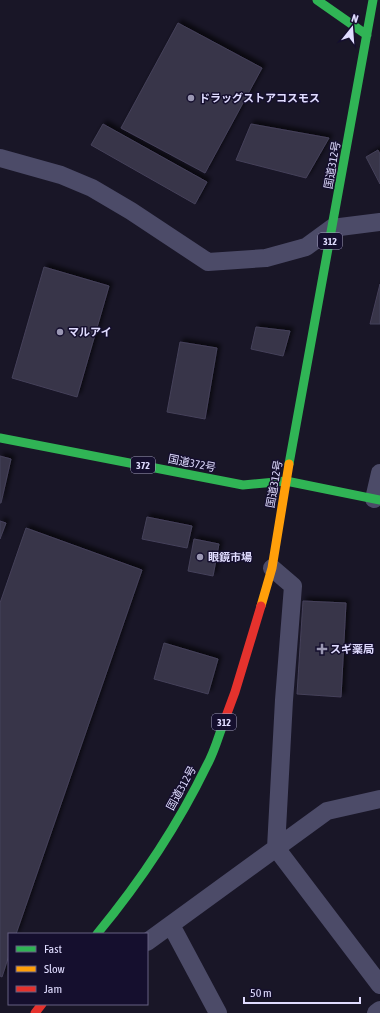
<svg xmlns="http://www.w3.org/2000/svg" width="380" height="1013" viewBox="0 0 380 1013" font-family="'Asap Condensed','Noto Sans JP',sans-serif">
	<style>
		.building { fill: #383548; stroke: #45415a; filter: url(#shadow) }
		.lines { fill: none; stroke-linecap: round; stroke-linejoin: round }
		.street { stroke: #4c4b68; stroke-width: 18 }
		.fast { stroke: #30b455; stroke-width: 9 }
		.slow { stroke: #ff9f0a; stroke-width: 9 }
		.jam { stroke: #e5322d; stroke-width: 9 }
		.poi-dot { fill: #9a97b3; stroke: #150f2e; stroke-width: 1.5 }
		.labels { text-anchor: middle; stroke-width: 3; stroke-linejoin: round; paint-order: stroke }
		.shield { fill: #150f2e; stroke: #a39ec0; stroke-width: 1 }
		.shield-label { font-size: 10px; font-weight: bold; fill: #e0dcff }
		.poi-label { font-size: 11px; font-weight: bold; fill: #e0dcff; stroke: #150f2e; text-anchor: start }
		.street-label { font-size: 11px; fill: #e0dcff; stroke: #150f2e }
	</style>
	<defs>
		<filter id="shadow"><feDropShadow dx="3.5" dy="-3.5" stdDeviation="2" flood-color="#0009"/></filter>
	</defs>
	<rect width="100%" height="100%" fill="#191627"/>
	<path class="building" d="M178,23L262,68L205,173L121,128Z
		M103,124L207,182L195,204L91,145Z
		M251,124L329,138L306,178L236,160Z
		M378,150L380,154V184L366,157Z
		M44,267L109,286L77,397L12,378Z
		M380,284V324H370Z
		M256,327L290,331L283,356L251,349Z
		M180,342L217,348L205,419L167,412Z
		M0,456L11,459L1,503H0Z
		M147,517L192,526L187,548L142,539Z
		M0,521L6,523L0,539Z
		M26,528L142,570L16,934H9V955L2,977L0,976V603Z
		M194,539L219,544L213,576L188,571Z
		M303,601L346,603L341,697L297,694Z
		M164,643L218,659L208,694L154,679Z"/>
	<g class="lines">
		<path class="street" d="M0,158L61,175L92,188L131,211L208,262L266,258L306,247L332,228L380,222
			M374,499L380,473
			M272,568L293,586L284,700L276,848L380,985
			M171,925L218,1013
			M147,942L327,811L380,799
			M376,1013L380,1010"/>
		<path class="fast" d="M317,0L367,35
			M0,438L243,485L286,481L380,500
			M289,464L373,0
			M97,934C140,882 178,825 207,765C215,751 219,734 225,719"/>
		<path class="slow" d="M261,606L272,568L289,464"/>
		<path class="jam" d="M225,719L235,692L261,606
			M35,1013L42,1004"/>
	</g>
	<g class="poi-dot">
		<circle cx="191" cy="98" r="4"/>
		<circle cx="60" cy="332" r="4"/>
		<circle cx="200" cy="557" r="4"/>
		<path d="M320 643h4v4h4v4h-4v4h-4v-4h-4v-4h4z"/>
	</g>
	<g class="labels">
		<g class="shield">
			<rect x="318" y="233" width="24" height="16" rx="3"/>
			<rect x="131" y="457" width="24" height="16" rx="3"/>
			<rect x="212" y="714" width="24" height="16" rx="3"/>
		</g>
		<g class="shield-label">
			<text x="330" y="245">312</text>
			<text x="143" y="469">372</text>
			<text x="224" y="726">312</text>
		</g>
		<g class="poi-label">
			<text x="199" y="102">ドラッグストアコスモス</text>
			<text x="68" y="336">マルアイ</text>
			<text x="208" y="561">眼鏡市場</text>
			<text x="330" y="653">スギ薬局</text>
		</g>
		<g class="street-label">
			<text transform="translate(332 165) rotate(-80)" y="4">国道312号</text>
			<text transform="translate(192 463) rotate(11)" y="4">国道372号</text>
			<text transform="translate(274 484) rotate(-80)" y="4">国道312号</text>
			<text transform="translate(181 788) rotate(-61)" y="4">国道312号</text>
		</g>
	</g>
	<rect x="8" y="933" width="140" height="72" fill="#150f2e" stroke="#666182"/>
	<rect x="16" y="946" width="20" height="6" fill="#30b455" stroke="#666182"/>
	<text x="44" y="953" font-size="12" fill="#e0dcff">Fast</text>
	<rect x="16" y="966" width="20" height="6" fill="#ff9f0a" stroke="#666182"/>
	<text x="44" y="973" font-size="12" fill="#e0dcff">Slow</text>
	<rect x="16" y="986" width="20" height="6" fill="#e5322d" stroke="#666182"/>
	<text x="44" y="993" font-size="12" fill="#e0dcff">Jam</text>
	<g transform="translate(352 28) rotate(17)" stroke="#150f2e" stroke-width="3" paint-order="stroke">
	<path d="M0-3L7 15L0 10L-7 15Z" fill="#e0dcff"/>
	<text y="-6" font-size="11" font-weight="bold" text-anchor="middle" fill="#e0dcff">N</text>
	</g>
	<path d="M244 997v6h116v-6" fill="none" stroke="#e0dcff" stroke-width="2"/>
	<text x="250" y="997" font-size="12" fill="#e0dcff" stroke="#150f2e" stroke-width="3" paint-order="stroke">50 m</text>
</svg>
